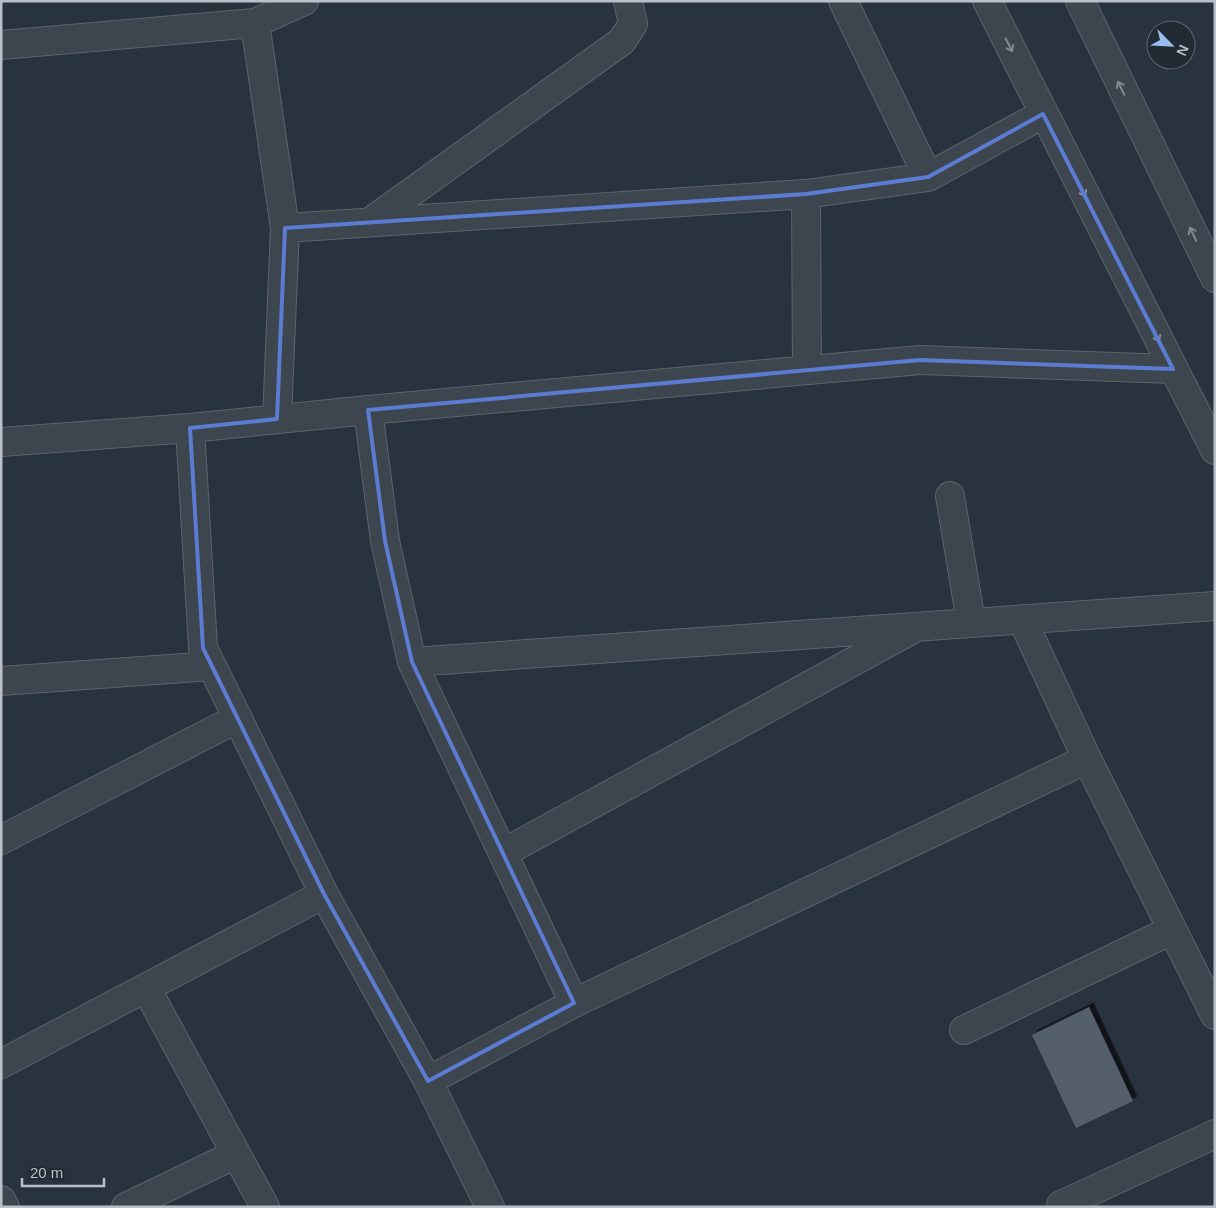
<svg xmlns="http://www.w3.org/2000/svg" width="1216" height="1208" viewBox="0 0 1216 1208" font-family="Helvetica,sans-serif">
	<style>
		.building { fill: #555e6c; filter: url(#shadow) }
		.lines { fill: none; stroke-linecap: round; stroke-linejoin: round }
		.minor-casing { stroke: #5b636c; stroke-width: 30 }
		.minor { stroke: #3d454f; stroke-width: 28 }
		.oneway { stroke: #828992 }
		.marked { fill: none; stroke: #5c7cd2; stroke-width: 4; stroke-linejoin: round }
	</style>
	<defs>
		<filter id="shadow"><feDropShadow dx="4.5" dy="-4.5" stdDeviation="0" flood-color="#0009"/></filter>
	</defs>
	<rect width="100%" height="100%" fill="#29333f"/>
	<path class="building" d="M1089,1007L1133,1101L1076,1128L1032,1035Z"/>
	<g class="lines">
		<g class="minor-casing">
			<path id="minor" d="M843,1L928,177
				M987,1L1215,450
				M1080,1L1215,278
				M1,45L255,23
				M370,222L622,41L633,24L628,1
				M285,228L255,23L304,1
				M807,370L806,194L928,177L1043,114
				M368,410L920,360L1173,369
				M277,419L285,228L806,194
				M1,442L190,428
				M950,496L971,622
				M1,681L212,666
				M1087,759L1215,1015
				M1,840L238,718
				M503,853L911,630
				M324,894L203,648L190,428L368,410L385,541L412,662
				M146,988L265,1207
				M574,1003L1087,759L1022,619
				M964,1030L1172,930
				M1,1064L324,894L428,1081
				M1,1200L5,1207
				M1061,1205L1215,1134
				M126,1207L236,1154
				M490,1207L428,1081L574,1003L412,662L1215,606"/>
		</g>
		<use href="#minor" class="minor"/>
	</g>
	<defs><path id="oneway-shaft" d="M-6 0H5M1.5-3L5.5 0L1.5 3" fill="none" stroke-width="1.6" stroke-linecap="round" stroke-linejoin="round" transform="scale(1.25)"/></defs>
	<g class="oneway">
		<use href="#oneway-shaft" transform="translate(1009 45) rotate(63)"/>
		<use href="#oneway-shaft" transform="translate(1121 88) rotate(-116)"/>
		<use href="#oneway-shaft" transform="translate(1082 190) rotate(63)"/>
		<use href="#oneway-shaft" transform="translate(1193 234) rotate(-116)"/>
		<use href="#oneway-shaft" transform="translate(1156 335) rotate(63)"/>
	</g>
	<path class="marked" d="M1043,114L1173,369L920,360L368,410L385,541L412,662L574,1003L428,1081L324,894L203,648L190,428L277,419L285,228L806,194L928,177Z"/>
	<rect width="1216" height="1208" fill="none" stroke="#bac0c9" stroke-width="5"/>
	<g transform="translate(1171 45) rotate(114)"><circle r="24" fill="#222a34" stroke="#5f6670"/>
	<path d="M0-4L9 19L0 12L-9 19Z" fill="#9bbded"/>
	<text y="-8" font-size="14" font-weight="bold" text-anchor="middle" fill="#bac0c9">N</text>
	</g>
	<path d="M22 1178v8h82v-8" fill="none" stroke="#bac0c9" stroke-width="2.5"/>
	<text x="30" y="1178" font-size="15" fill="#bac0c9" stroke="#222a34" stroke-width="4" paint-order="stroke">20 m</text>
</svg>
